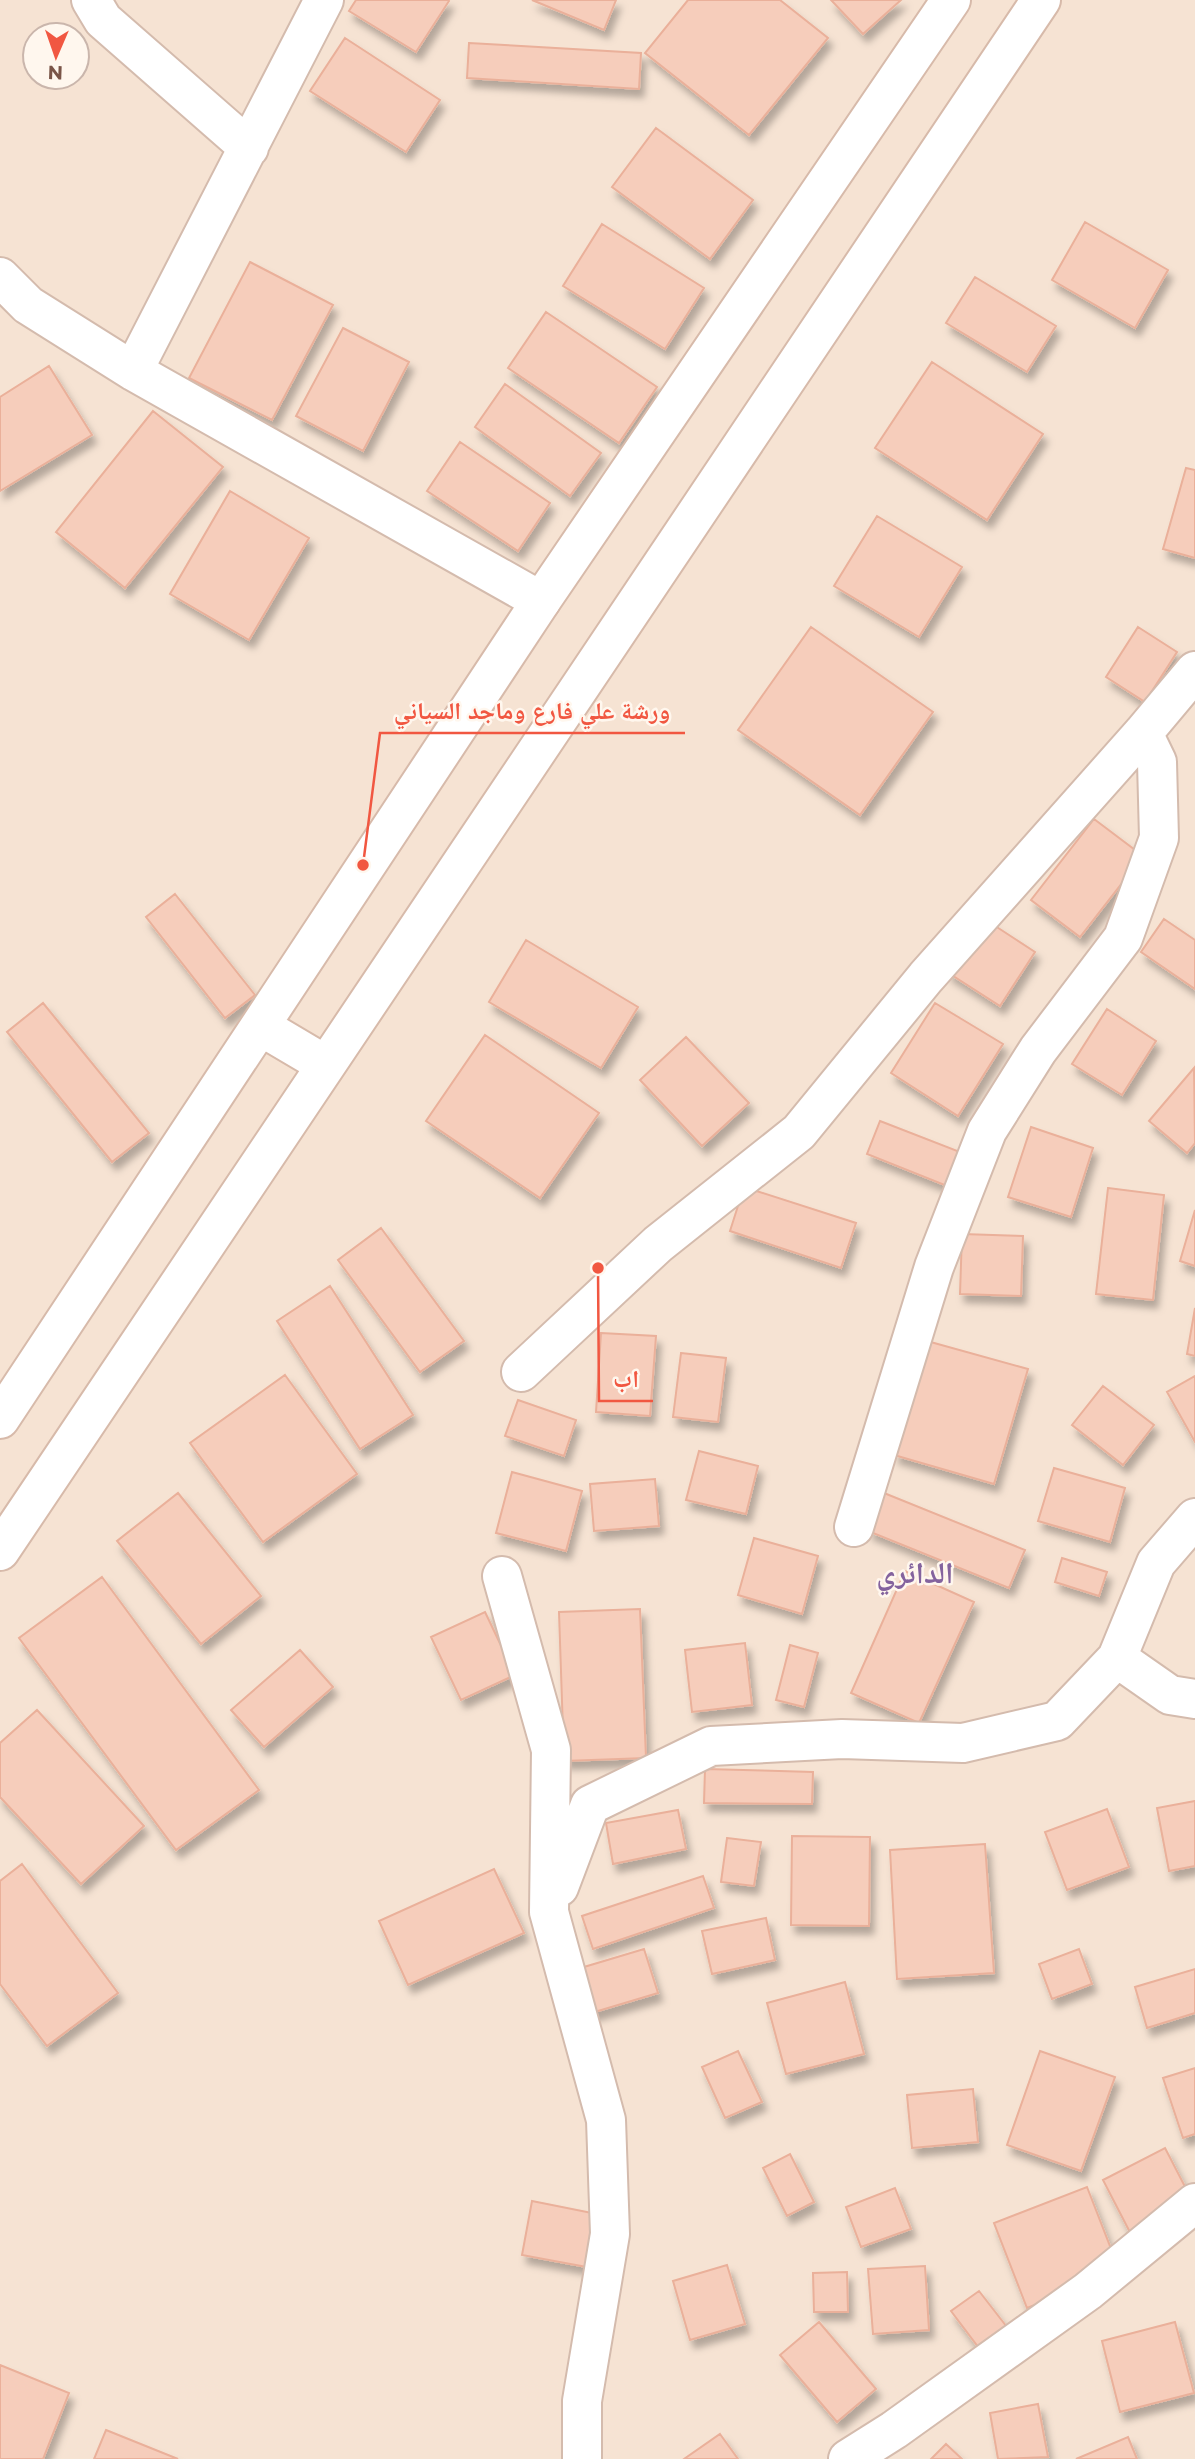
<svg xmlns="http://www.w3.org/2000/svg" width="1195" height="2459" viewBox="0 0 1195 2459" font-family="Montserrat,'Noto Naskh Arabic',sans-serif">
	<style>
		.residential { fill: #f6e3d3; fill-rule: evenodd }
		.building { fill: #f6cdbb; stroke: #eab09a; stroke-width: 2; filter: url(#shadow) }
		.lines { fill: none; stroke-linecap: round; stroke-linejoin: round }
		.street-casing { stroke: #d4bbad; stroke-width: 42 }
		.secondary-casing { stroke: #d7baaa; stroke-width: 42 }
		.street { stroke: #fff; stroke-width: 38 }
		.secondary { stroke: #fff; stroke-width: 38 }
		.labels { text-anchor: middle; stroke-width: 5; stroke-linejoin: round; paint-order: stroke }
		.district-label { font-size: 30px; font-weight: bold; fill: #84639e; stroke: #fff7ee }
		.leader { fill: none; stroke: #f15741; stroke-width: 2.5 }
		.callout-dot { fill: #f15741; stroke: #fff7ee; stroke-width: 2.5 }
		.callout-label { font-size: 24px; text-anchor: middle; font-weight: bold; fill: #f15741; stroke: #fff7ee; stroke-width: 5; stroke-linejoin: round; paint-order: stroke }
	</style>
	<defs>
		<filter id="shadow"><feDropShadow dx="4.5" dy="8" stdDeviation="3.5" flood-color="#0004"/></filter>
	</defs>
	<rect width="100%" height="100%" fill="#fef2e6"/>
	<path class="residential" d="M0,0H1195V2459H0ZM35,35H77V77H35Z"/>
	<path class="building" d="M356,0H448L449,1L416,52L349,11Z
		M532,0H616L604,30Z
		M688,0H780L828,38L749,135L645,53Z
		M831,0H901L863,34Z
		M345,38L440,100L406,152L310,91Z
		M469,43L641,53L639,89L467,78Z
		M656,128L753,200L710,259L612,187Z
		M1085,222L1168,270L1135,328L1052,280Z
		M602,224L704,288L665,349L563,286Z
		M250,262L333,305L272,420L189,378Z
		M975,277L1056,326L1027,372L946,323Z
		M546,312L657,387L619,443L508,368Z
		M343,328L409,362L363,451L296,416Z
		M932,362L1043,434L987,520L875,448Z
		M49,366L92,435L0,491V397Z
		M505,384L601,453L570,496L475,427Z
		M153,411L223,467L125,588L56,532Z
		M460,442L550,503L518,551L427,491Z
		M1186,468L1195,470V558L1163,549Z
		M230,491L309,538L249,640L170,594Z
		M877,516L962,567L919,637L834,586Z
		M811,627L933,712L860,815L738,730Z
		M1138,627L1177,652L1145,702L1106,677Z
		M1094,819L1143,856L1080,937L1031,900Z
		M175,894L255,995L225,1018L146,917Z
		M983,918L1035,952L1000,1006L947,972Z
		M1164,919L1195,940V989L1141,952Z
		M526,940L638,1007L601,1068L489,1002Z
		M43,1003L149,1133L112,1162L7,1032Z
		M935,1003L1003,1044L958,1116L891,1073Z
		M1107,1009L1156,1041L1122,1095L1072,1064Z
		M485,1035L599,1113L540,1198L426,1121Z
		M686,1037L749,1103L702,1146L640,1080Z
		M1194,1068L1195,1143L1187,1153L1149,1121Z
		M880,1121L960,1152L947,1186L867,1154Z
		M1031,1127L1093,1148L1071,1217L1008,1197Z
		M744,1187L856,1223L841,1268L730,1231Z
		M1108,1188L1164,1195L1153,1300L1096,1294Z
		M1195,1210V1266L1180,1261Z
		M381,1228L464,1341L420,1372L338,1260Z
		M962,1234L1023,1236L1021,1296L960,1294Z
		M330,1286L413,1415L360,1449L277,1321Z
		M1195,1308V1356L1187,1354Z
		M601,1333L656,1336L650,1416L596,1412Z
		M927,1341L1028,1369L994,1484L894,1455Z
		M681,1353L726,1358L718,1422L673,1417Z
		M285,1375L357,1474L263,1542L190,1443Z
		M1195,1376V1442L1167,1392Z
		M1103,1386L1154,1425L1123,1465L1072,1425Z
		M518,1400L576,1420L564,1456L505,1436Z
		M699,1451L758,1466L746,1514L686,1500Z
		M1054,1468L1125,1488L1110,1542L1038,1521Z
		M512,1472L582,1491L566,1551L496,1533Z
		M655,1479L659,1526L594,1531L590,1484Z
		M178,1493L261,1596L201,1644L117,1541Z
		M884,1493L1025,1550L1009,1588L868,1531Z
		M754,1538L818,1556L802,1614L738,1595Z
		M1062,1558L1107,1572L1099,1596L1055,1582Z
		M905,1571L974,1602L919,1723L851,1693Z
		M102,1577L259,1790L176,1850L19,1638Z
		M640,1609L646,1758L564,1761L559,1612Z
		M485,1612L515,1675L461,1700L431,1637Z
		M745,1643L752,1705L692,1712L685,1650Z
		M790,1645L818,1653L804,1707L776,1700Z
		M300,1650L333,1687L264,1747L231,1710Z
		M37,1710L144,1826L81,1884L0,1797V1743Z
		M705,1769L813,1772L812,1804L704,1803Z
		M1195,1801V1866L1169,1871L1157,1808Z
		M1107,1809L1129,1867L1067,1890L1045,1832Z
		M678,1810L686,1849L613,1864L606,1823Z
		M792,1836L870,1837L869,1926L791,1925Z
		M727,1838L761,1842L754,1886L721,1882Z
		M985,1844L994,1973L897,1979L890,1850Z
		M22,1864L118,1993L47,2046L0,1984V1881Z
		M494,1869L524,1933L408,1985L379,1921Z
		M703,1876L714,1908L593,1949L582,1916Z
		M766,1918L775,1960L712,1974L702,1931Z
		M644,1949L658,1993L588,2014L574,1970Z
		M1079,1949L1092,1984L1052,1999L1039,1964Z
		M1195,1969V2013L1147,2028L1135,1987Z
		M845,1982L864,2054L786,2074L767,2003Z
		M738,2051L762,2102L725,2118L702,2067Z
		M1040,2051L1115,2077L1081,2171L1007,2145Z
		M1195,2068V2134L1183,2138L1163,2078Z
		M973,2089L978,2142L912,2148L907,2095Z
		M1165,2148L1195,2206L1134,2240L1103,2180Z
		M790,2154L814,2202L787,2216L763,2168Z
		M1087,2187L1120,2272L1027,2308L994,2223Z
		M895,2188L911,2229L861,2247L846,2207Z
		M532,2201L602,2215L592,2268L522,2255Z
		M727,2265L745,2324L690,2340L673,2281Z
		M925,2266L929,2330L873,2334L868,2269Z
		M847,2272L848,2312H814L813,2273Z
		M979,2291L1010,2331L982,2352L951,2311Z
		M819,2322L876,2389L837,2422L780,2355Z
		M1175,2322L1194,2393L1120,2412L1102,2341Z
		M0,2365L69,2393L43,2459H0Z
		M1038,2404L1048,2457L998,2459L990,2413Z
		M106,2430L178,2459H94Z
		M720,2434L738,2459H684Z
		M1128,2437L1137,2459H1076Z
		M946,2444L962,2459H931Z"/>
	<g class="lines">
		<g class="street-casing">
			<path id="street" d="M91,0L103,20L249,148
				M0,277L28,305L133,371L541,601
				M133,371L324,0
				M521,1372L658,1244L799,1132L926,977L1143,733L1195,671
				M854,1527L934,1267L987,1131L1038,1050L1123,938L1159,838L1157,762L1143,733
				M502,1576L551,1750L549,1912L606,2120L610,2234L582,2401V2459
				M1117,1658L1170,1695L1195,1699
				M559,1887L590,1805L711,1746L842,1739L963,1743L1057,1721L1117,1658L1156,1563L1195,1518
				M848,2459L894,2430L1088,2291L1195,2203"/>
		</g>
		<g class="secondary-casing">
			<path id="secondary" d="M260,1026L326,1065
				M0,1419L541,601L951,0
				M0,1551L1041,0"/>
		</g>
		<use href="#street" class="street"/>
		<use href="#secondary" class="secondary"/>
	</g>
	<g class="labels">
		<g class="district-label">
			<text x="915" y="1583">الدائري</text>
		</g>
	</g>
	<path class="leader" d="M363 865L380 733H685M598 1268L599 1401H653"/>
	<g class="callout-dot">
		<circle cx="363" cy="865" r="7"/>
		<circle cx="598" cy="1268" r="7"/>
	</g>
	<g class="callout-label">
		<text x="532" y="719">ورشة علي فارع وماجد السياني</text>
		<text x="626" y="1387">اب</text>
	</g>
	<g transform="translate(56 56) rotate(182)"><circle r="33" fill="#fff7ee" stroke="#cab6ac" stroke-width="2"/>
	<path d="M0-5L12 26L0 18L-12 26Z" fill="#f15741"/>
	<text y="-10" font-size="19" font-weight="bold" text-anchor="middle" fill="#7a5548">N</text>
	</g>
</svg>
